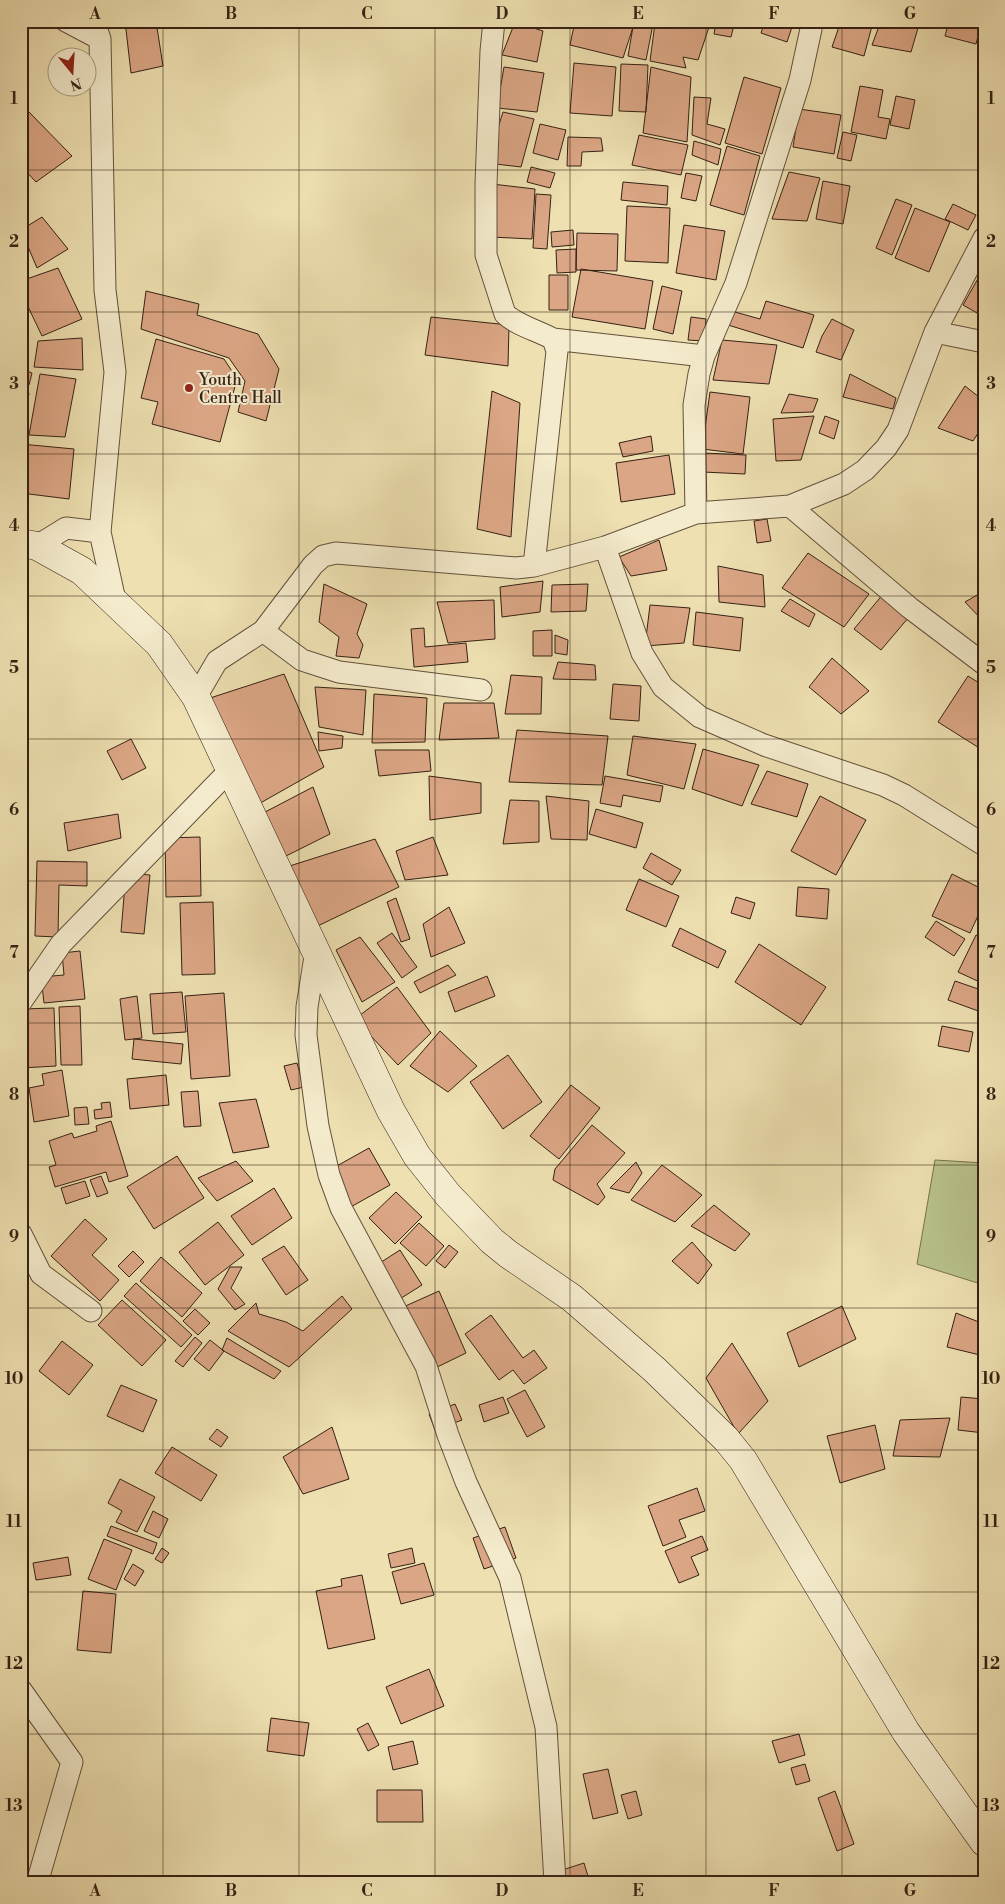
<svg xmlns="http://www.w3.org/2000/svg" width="1005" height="1904" viewBox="0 0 1005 1904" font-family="'Libre Bodoni',serif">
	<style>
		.green { fill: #b9c28b; stroke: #777250 }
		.building { fill: #dba685; stroke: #352114 }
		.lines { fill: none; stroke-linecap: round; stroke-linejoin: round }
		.street-casing { stroke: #63513b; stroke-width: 23 }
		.secondary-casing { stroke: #352114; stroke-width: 29 }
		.street { stroke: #f4ebcc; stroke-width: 21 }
		.secondary { stroke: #f4ebcc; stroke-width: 28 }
		.grid { fill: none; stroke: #352114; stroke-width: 1; stroke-opacity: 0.55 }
		.poi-dot { fill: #8f2418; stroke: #f4ebcc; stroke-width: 2 }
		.labels { text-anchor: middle; stroke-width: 4; stroke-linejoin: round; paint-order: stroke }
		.poi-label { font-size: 16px; fill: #352114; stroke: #f4ebcc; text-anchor: start }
		.neatline { fill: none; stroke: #352114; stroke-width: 2 }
		.grid-label { font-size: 16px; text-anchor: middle; font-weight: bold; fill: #352114 }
	</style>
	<rect width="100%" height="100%" fill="#eee0b1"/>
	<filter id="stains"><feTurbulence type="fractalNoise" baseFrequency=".004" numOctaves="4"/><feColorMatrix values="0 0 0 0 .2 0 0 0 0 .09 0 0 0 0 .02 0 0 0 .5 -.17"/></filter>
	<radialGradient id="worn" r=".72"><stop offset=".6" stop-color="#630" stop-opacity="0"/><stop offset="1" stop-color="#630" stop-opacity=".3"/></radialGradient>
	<path class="green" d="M935,1160L984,1163V1285L917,1264Z"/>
	<path class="building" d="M125,21H156L163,66L131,73Z
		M546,21H569L567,28Z
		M575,21H635L623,58L570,45Z
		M634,21L653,24L646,60L628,56Z
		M666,21H711L698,60L683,57L686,68L650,61L655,23Z
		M716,21H735L731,37L714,34Z
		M765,21H794L787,42L761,33Z
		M841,21H864L872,26L864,56L832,47Z
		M881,21H920L911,52L872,45Z
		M949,21H982L976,44L945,36Z
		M515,22L543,31L537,62L502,55Z
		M574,63L616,67L612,116L570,113Z
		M621,64L648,65L646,112L619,111Z
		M504,67L544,73L537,112L497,108Z
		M651,67L691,77L687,142L643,133Z
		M744,77L781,88L762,154L725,143Z
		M860,86L883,90L878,117L890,119L886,139L851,132Z
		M896,96L915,100L909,129L890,125Z
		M694,97L711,98L707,124L725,129L720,145L692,135Z
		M799,109L841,115L834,154L793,147Z
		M29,112L72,156L36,182L21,166V118Z
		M503,112L534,119L521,167L487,163Z
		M540,124L566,130L558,160L533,153Z
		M843,132L857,135L851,161L837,158Z
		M639,135L688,145L681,175L632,165Z
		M568,137L601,138L603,151L582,152L581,166H567Z
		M694,141L721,149L718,165L692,155Z
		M727,146L760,156L744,215L710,205Z
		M531,167L555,173L550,188L527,182Z
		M789,172L820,178L807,221L772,219Z
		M686,173L702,176L696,201L681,198Z
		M823,181L850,186L843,224L816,219Z
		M623,182L668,186L667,205L621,200Z
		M492,184L535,189L532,239L491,237Z
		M536,194L551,195L547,249L533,248Z
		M896,199L912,205L892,255L876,248Z
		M953,204L976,215L968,230L945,219Z
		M627,206L670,208L668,263L625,261Z
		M915,208L950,222L929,272L895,258Z
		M42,217L68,249L37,268L21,230Z
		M684,225L725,231L716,280L676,273Z
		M573,230L574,245L552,247L551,232Z
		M577,233L618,234L617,271L576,270Z
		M576,249V272L557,273L556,250Z
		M58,268L82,319L42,336L21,292V281Z
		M984,268V317L963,305Z
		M581,269L653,281L645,329L572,317Z
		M549,275H568V310H549Z
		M662,286L682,291L673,334L653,329Z
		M146,291L199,304L197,315L258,334L279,369L266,421L238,412L245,381L229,358L141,329Z
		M766,301L814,315L803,348L728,325L735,312L760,319Z
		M431,317L509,325L508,366L425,355Z
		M691,317L706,319L704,341L688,340Z
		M832,319L854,330L841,360L816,352L822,336Z
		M82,338L83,370L34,367L38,341Z
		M156,339L224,359L237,379L220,442L152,424L158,402L141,398Z
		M722,340L777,345L769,384L713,380Z
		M27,371L32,373L29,385H21Z
		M40,374L76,379L65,437L29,435Z
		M850,374L896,398L893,409L843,397Z
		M965,386L984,401V424L973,441L938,428Z
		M21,389L29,393L25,418H21Z
		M492,391L520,403L511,537L477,529Z
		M710,392L750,397L743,454L702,449Z
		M789,394L818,399L813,412L781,413Z
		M814,416L801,460L776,461L773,419Z
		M825,416L839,421L834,439L819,433Z
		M651,436L653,451L623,457L619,443Z
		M21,444L74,449L69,499L21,493Z
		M704,453L746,455L745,474L703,472Z
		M669,455L675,494L621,502L616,463Z
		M767,519L771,541L757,543L754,521Z
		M659,540L667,570L631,576L619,557Z
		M808,553L869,594L844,627L782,588Z
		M718,566L763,575L765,607L719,602Z
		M543,581L540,612L502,617L500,587Z
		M324,584L367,604L357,634L363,645L359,658L336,656L339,637L319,622Z
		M588,584L586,611L551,612L552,585Z
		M984,591V622L965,602Z
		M884,593L909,617L881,650L854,629Z
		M790,599L815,614L809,627L781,611Z
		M494,600L495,639L448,643L437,602Z
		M650,605L690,608L684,643L645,646Z
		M696,612L743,618L740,651L693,645Z
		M424,628L425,647L466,643L468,662L414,667L411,629Z
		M552,630V656H533V631Z
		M555,635L568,640L567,655L555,653Z
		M832,658L869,691L841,714L809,687Z
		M558,662L595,665L596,680L553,679Z
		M284,674L324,767L248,810L204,700Z
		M511,675L542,677L541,714H505Z
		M968,676L984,686V751L938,722Z
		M613,684L641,686L639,721L610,719Z
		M315,687L366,690L363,735L319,727Z
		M374,694L427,698L425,742L372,743Z
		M444,703H494L499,738L439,740Z
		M517,730L608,736L602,785L509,782Z
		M318,732L343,736L342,748L319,751Z
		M633,736L696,744L684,789L627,775Z
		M131,739L146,768L122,780L107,751Z
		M703,749L759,765L742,806L692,789Z
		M375,750H429L431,771L379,776Z
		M767,771L808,784L797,817L751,804Z
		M429,776L481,783V813L430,820Z
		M605,776L663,786L660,802L623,795L621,807L600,803Z
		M313,787L330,834L276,861L246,822Z
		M546,796L589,801L587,840L551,839Z
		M820,796L866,820L836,875L791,851Z
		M510,800L539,801V842L503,844Z
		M596,809L643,823L636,848L589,834Z
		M118,814L121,838L68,851L64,823Z
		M200,837L201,896L166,897L165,838Z
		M433,837L448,875L405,880L396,851Z
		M375,839L399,887L303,933L280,869Z
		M651,853L681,870L672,885L643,868Z
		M37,861L87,862V886L59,885L58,937L35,936Z
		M126,873L150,875L144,934L121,932Z
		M952,874L984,890V903L970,933L932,916Z
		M639,879L679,896L666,927L626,910Z
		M798,887L829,889L827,919L796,916Z
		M736,897L755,903L750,919L731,913Z
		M396,898L410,939L401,942L387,902Z
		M21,899H27L22,949H21Z
		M213,902L215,974L182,975L180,903Z
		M449,907L465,943L431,957L423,924Z
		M936,921L965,939L954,956L925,937Z
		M680,928L726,951L718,968L672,946Z
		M392,933L417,967L402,978L377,943Z
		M976,935L984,938V984L958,972Z
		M360,937L395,982L362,1002L336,950Z
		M759,944L826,987L801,1025L735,982Z
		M80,951L85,999L44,1003L41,977L64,975L62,953Z
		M448,965L456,975L420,993L414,982Z
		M487,976L495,996L455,1012L448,992Z
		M955,981L984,991V1004L981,1012L948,1000Z
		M397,987L431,1033L398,1065L355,1019Z
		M182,992L186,1032L153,1034L150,994Z
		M224,993L230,1076L191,1079L185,996Z
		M137,996L142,1038L125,1040L120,999Z
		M80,1006L82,1065H61L59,1007Z
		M54,1008L56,1066L21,1068V1009Z
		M942,1026L973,1032L969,1052L938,1046Z
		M440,1031L477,1066L448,1092L410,1066Z
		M134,1039L183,1044L181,1064L132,1059Z
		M508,1055L542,1102L503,1129L470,1082Z
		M297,1063L304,1087L291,1090L284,1066Z
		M62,1070L69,1116L34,1122L29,1088L44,1085L42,1074Z
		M166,1075L169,1105L130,1109L127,1079Z
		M571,1085L600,1108L559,1159L530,1136Z
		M198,1091L201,1126L184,1127L181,1092Z
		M256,1099L269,1147L233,1153L219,1103Z
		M110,1102L112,1117L95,1119L94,1110L102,1109L101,1103Z
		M87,1107L89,1124L75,1125L74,1108Z
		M111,1121L128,1176L109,1182L106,1172L55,1187L49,1167L56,1165L49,1141L72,1133L74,1138L97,1131L96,1126Z
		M592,1125L625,1153L597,1184L605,1197L598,1205L553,1180L555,1169Z
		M369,1148L390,1185L347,1209L326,1172Z
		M177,1156L204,1198L154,1229L127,1187Z
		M236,1161L253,1181L217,1201L198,1178Z
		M636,1162L642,1173L629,1193L610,1188Z
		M662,1165L702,1195L675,1222L631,1200Z
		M101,1176L108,1193L97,1197L90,1180Z
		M85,1181L90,1196L66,1204L61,1188Z
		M274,1188L292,1218L252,1245L231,1216Z
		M396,1192L422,1217L395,1244L369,1218Z
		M714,1205L750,1234L735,1251L691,1226Z
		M85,1219L107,1239L92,1255L119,1280L100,1301L51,1256Z
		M218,1222L244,1255L205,1285L179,1252Z
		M419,1223L444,1246L426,1266L400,1243Z
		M692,1242L712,1265L698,1284L672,1261Z
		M449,1245L458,1252L445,1268L436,1261Z
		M284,1246L308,1280L286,1295L262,1259Z
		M400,1250L422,1285L395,1302L372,1268Z
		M133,1251L144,1262L129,1277L118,1266Z
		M161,1257L202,1293L182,1317L140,1281Z
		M230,1267H242L231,1288L245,1304L235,1310L218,1289Z
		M136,1283L192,1335L181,1347L124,1296Z
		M439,1291L466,1353L427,1372L401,1308Z
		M342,1296L352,1309L289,1367L228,1331L256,1303L259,1314L286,1322L303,1331Z
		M122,1300L166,1340L142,1366L98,1325Z
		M842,1306L856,1339L799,1367L787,1333Z
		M195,1309L210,1323L198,1335L183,1321Z
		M956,1313L984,1324V1356L947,1347Z
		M491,1315L523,1358L534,1350L547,1368L524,1384L513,1370L499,1380L465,1334Z
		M195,1337L202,1343L183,1367L175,1361Z
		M227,1338L281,1371L274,1379L222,1350Z
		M210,1340L224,1351L209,1371L194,1359Z
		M62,1341L93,1365L69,1395L39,1371Z
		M732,1343L768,1401L738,1434L706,1378Z
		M121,1385L157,1400L143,1432L107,1416Z
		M525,1390L545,1427L527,1437L507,1399Z
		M503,1397L509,1413L484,1422L479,1405Z
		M961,1397L984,1399V1433L958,1430Z
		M455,1404L462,1420L435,1430L429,1414Z
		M950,1418L940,1457L893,1456L900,1420Z
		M875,1425L885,1469L840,1483L827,1436Z
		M332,1427L349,1479L303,1494L283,1457Z
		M217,1429L228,1437L221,1447L209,1439Z
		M172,1447L217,1475L201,1501L155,1473Z
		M120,1479L155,1497L137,1532L116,1522L122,1511L108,1503Z
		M697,1488L705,1511L679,1520L686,1537L663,1546L648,1506Z
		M153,1511L168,1519L159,1538L144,1531Z
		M111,1526L157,1543L153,1554L107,1536Z
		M505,1527L516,1558L484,1569L473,1538Z
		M702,1536L708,1550L691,1557L699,1575L679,1583L665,1551Z
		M104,1539L132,1550L116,1590L88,1579Z
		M162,1548L169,1553L162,1563L155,1559Z
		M412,1548L415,1563L391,1568L388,1554Z
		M68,1557L71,1575L36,1580L33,1563Z
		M424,1563L434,1595L401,1604L392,1572Z
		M133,1564L144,1571L135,1586L124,1579Z
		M362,1575L375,1639L328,1649L316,1591L342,1586L341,1579Z
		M83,1591L116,1594L111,1653L77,1650Z
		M429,1669L444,1706L401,1724L386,1687Z
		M271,1718L309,1723L304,1756L267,1751Z
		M368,1723L379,1745L368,1751L357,1729Z
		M799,1734L805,1755L779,1763L772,1741Z
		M413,1741L418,1764L393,1770L388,1747Z
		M805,1764L810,1781L796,1785L791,1768Z
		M608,1769L618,1813L593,1819L583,1774Z
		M377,1790H422L423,1822H377Z
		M636,1791L642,1815L628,1819L621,1795Z
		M835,1791L854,1844L837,1851L818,1798Z
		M584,1863L590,1883H559L556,1872Z
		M360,1876V1883H312V1879Z"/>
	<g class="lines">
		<g class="street-casing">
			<path id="street" d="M66,21L100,39
				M94,21L100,39L105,290L115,372L100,532L116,605
				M494,21L491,51L486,184V255L505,314C518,326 537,330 553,339L704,356
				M935,332L984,342
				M790,506L910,608L984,664
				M696,513L694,405L699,374L704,356L736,283L800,80L811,29L810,21
				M37,546L66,528L100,532
				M605,547L642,653L663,687L700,717L764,745L883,785L904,795L984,845
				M534,566L557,351L553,339
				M263,631L302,660L339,672L481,690
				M196,697L217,661L263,631L313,565L323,556L336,553L516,568L534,566L605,547L696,513L790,506L844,484L865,470L886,448L898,430L935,332L984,238
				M316,950L307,1007L306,1035L318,1126L329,1175L341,1208L426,1366L448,1435L466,1482L510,1578L546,1727L555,1883
				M21,1002L61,944L230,770
				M21,1234L41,1274L91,1311
				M21,1690L72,1762L37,1883"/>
		</g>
		<g class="secondary-casing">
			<path id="secondary" d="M21,543L37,546L82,571L159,644L196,697L391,1111L417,1156L448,1195L492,1241L508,1254L572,1298L655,1370L726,1439L743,1460L906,1732L984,1842"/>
		</g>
		<use href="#street" class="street"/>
		<use href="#secondary" class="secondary"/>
	</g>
	<path class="grid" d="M163,21V1883M299,21V1883M435,21V1883M570,21V1883M706,21V1883M842,21V1883M21,170H984M21,312H984M21,454H984M21,596H984M21,739H984M21,881H984M21,1023H984M21,1165H984M21,1308H984M21,1450H984M21,1592H984M21,1734H984"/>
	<circle class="poi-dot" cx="189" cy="388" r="5"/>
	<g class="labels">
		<g class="poi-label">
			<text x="199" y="385">Youth<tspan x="199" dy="18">Centre Hall</tspan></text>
		</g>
	</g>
	<rect width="1005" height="1904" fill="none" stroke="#eee0b1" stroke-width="55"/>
	<g transform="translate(72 72) rotate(162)"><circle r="24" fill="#f4ebcc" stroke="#a89a82"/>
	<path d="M0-4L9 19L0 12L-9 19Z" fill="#8f2418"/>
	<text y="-8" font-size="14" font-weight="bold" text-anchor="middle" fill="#352114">N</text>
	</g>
	<rect x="28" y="28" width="950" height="1848" class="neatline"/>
	<g class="grid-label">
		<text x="95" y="19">A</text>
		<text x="231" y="19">B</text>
		<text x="367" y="19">C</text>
		<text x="502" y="19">D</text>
		<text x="638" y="19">E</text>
		<text x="774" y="19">F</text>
		<text x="910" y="19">G</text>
		<text x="14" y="104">1</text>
		<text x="991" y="104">1</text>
		<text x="14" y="247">2</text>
		<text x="991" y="247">2</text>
		<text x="14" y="389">3</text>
		<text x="991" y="389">3</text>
		<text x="14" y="531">4</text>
		<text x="991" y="531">4</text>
		<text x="14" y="673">5</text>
		<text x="991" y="673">5</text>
		<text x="14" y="815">6</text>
		<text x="991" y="815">6</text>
		<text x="14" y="958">7</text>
		<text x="991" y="958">7</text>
		<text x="14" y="1100">8</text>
		<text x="991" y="1100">8</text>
		<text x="14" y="1242">9</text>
		<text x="991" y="1242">9</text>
		<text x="14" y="1384">10</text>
		<text x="991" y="1384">10</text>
		<text x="14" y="1527">11</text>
		<text x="991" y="1527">11</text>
		<text x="14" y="1669">12</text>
		<text x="991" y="1669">12</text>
		<text x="14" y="1811">13</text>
		<text x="991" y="1811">13</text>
		<text x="95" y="1896">A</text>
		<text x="231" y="1896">B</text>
		<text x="367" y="1896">C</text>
		<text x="502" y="1896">D</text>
		<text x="638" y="1896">E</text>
		<text x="774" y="1896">F</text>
		<text x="910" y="1896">G</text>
	</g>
	<rect width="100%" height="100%" filter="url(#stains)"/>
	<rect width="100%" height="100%" fill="url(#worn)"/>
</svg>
